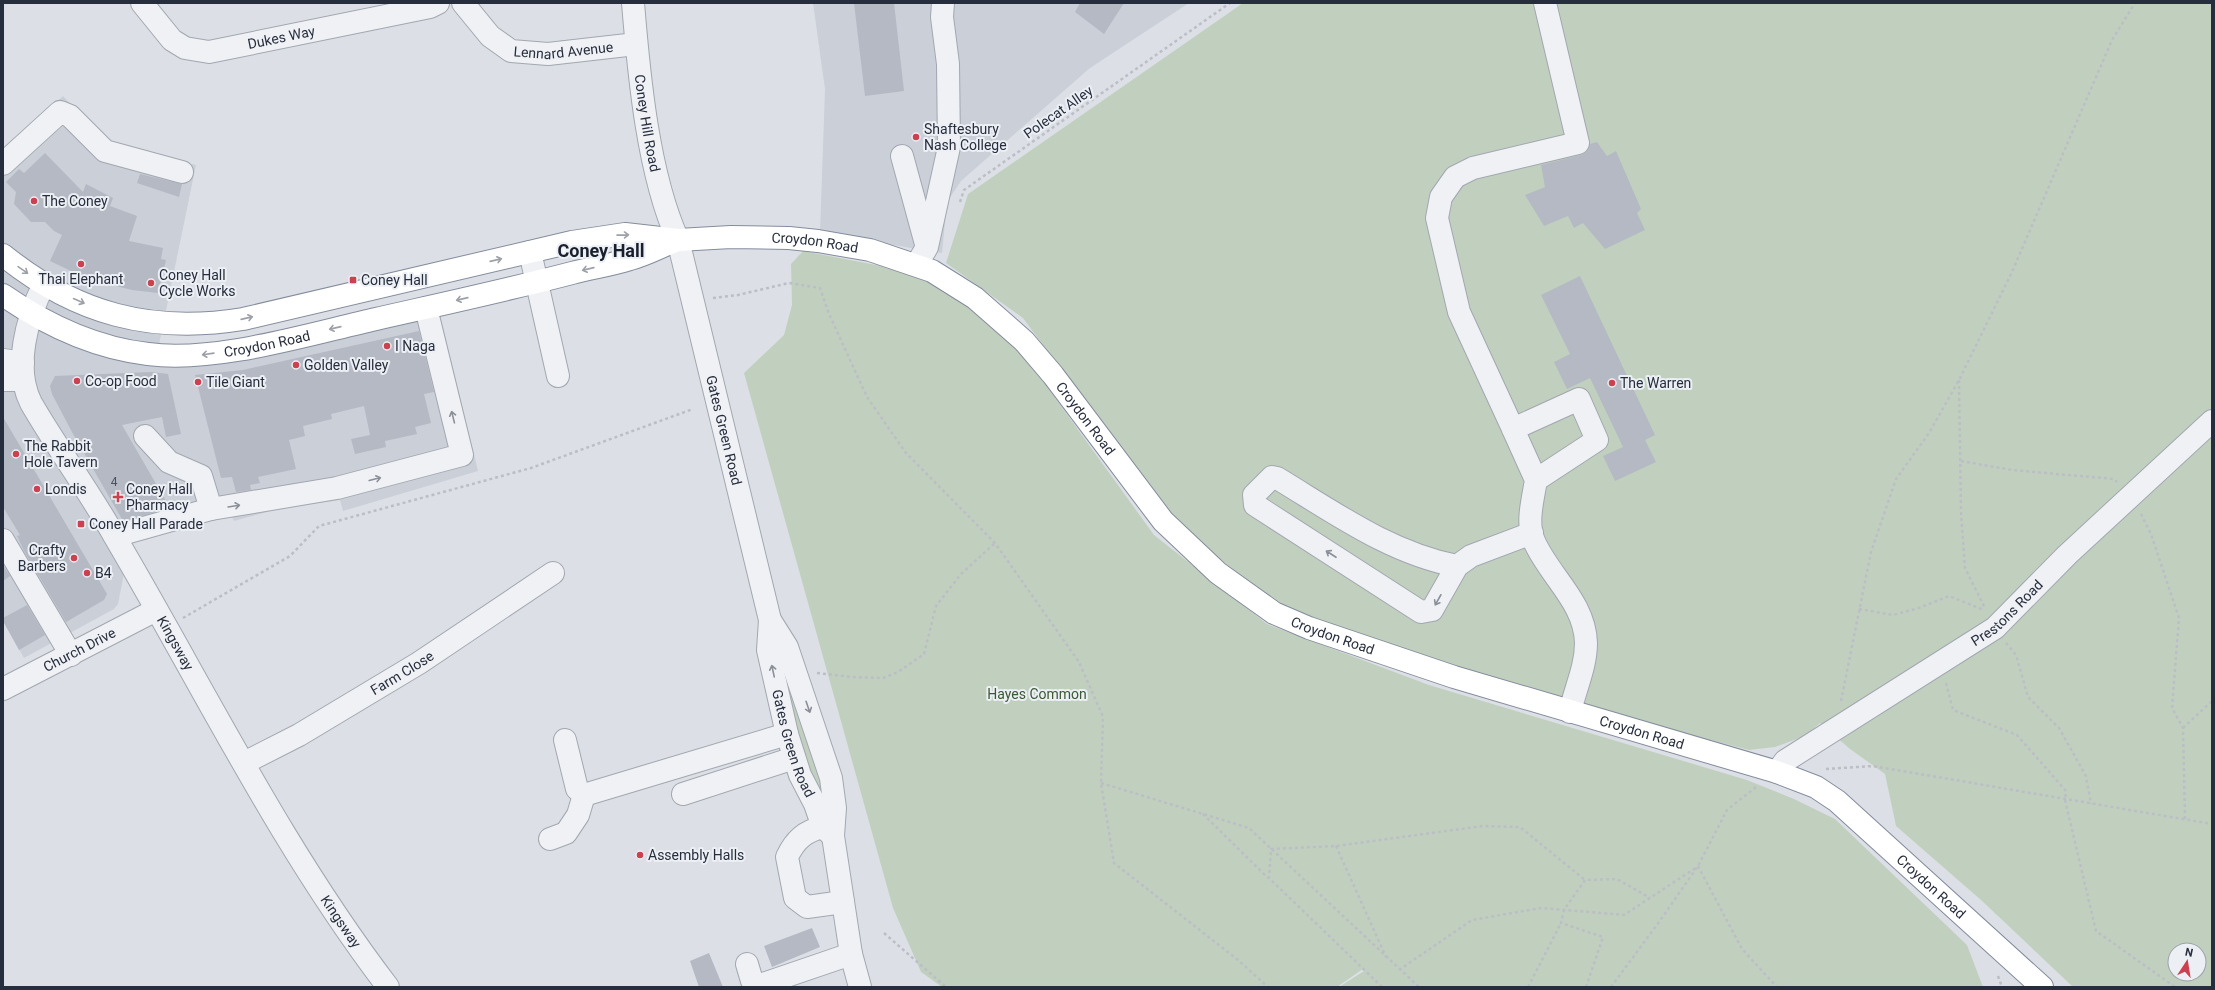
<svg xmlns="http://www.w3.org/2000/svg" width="2215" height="990" viewBox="0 0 2215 990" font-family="Roboto,sans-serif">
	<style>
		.built { fill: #cacfd8 }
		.green { fill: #c1d0be; fill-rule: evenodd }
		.building { fill: #b4b9c3 }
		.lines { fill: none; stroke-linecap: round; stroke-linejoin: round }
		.minor-casing { stroke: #a2a7b0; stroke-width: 24 }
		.highway-casing { stroke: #848c9d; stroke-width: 24 }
		.path { stroke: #bbbec5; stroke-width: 2.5; stroke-dasharray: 3 3; stroke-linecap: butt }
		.minor { stroke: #eff1f5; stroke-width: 22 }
		.highway { stroke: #fff; stroke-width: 22 }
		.oneway { stroke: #9da0a7 }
		.oneway2 { stroke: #8a8f98 }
		.poi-dot { fill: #cc414f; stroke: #eceff4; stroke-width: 1.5 }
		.labels { text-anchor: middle; stroke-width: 4; stroke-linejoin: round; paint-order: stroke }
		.number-label { font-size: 12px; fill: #4a505e }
		.street-label { font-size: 14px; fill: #262d3c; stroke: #eceff4 }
		.poi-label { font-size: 14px; fill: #262d3c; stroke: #eceff4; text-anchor: start }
		.park-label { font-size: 14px; fill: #395834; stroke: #eceff4 }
		.district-label { font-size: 18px; font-weight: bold; fill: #191f2d; stroke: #eceff4 }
	</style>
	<rect width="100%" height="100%" fill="#dce0e6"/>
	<path class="built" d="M813,3H1189L1090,68L961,181L947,202L942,253L820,233L825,89Z
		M63,96L107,142L196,165L155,364L440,314L478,471L343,511L340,500L282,508L234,521L229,511L132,533L118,604L114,609L24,658L3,621V154Z"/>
	<path class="green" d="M1243,3H2212V987H2073L1981,900L1896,826L1885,774L1850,749L1820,723L1805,736L1775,747L1749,750L1633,720L1434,661L1276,604L1172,520L1023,318L946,263L968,194ZM2175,950H2199V974H2175Z
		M803,251L939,277L1009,334L1154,535L1267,624L1429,685L1747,780L1794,799L1835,819L1967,945L1983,987H1339L1364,971L1363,969L1337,987H942L921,972L893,908L744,373L784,335L792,305L791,264Z
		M781,648L829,811L797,749Z"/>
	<path class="building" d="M854,3H894L904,91L865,96Z
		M1080,3H1124L1104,34L1075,12Z
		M1597,142L1607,156L1616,151L1641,209L1637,213L1645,230L1605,249L1583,223L1574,228L1568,216L1544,226L1525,195L1545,187L1541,165L1581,155L1587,152L1590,144Z
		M45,153L83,192L86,184L113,198L110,206L137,216L129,241L163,248L161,259L166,260L158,293L132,290L88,279L50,261L62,235L54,231L45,222H31L14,204L16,192L6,182L19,169L24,173Z
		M140,174L182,184L179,197L137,183Z
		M1580,276L1655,435L1645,440L1656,462L1615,481L1603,456L1623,447L1590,378L1567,389L1554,362L1570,354L1541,295Z
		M419,331L434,392L424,394L431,423L415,427L417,434L385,441L386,447L355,454L351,439L370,435L364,406L331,414L332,419L303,426L305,436L289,440L296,469L258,477L260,483L250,485L251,490L236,492L232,477L221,478L195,375L243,370Z
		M151,372L168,374L181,434L166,437L162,417L122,425L170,508L123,521L72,432L52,394L50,386L55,376Z
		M3,417L107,594L104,600L66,622L24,551L17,536L20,535L3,507Z
		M3,565L10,576L3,581Z
		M27,605L45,635L19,650L3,621V618Z
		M812,928L820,947L772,967L764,946Z
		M709,953L723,987H699L690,961Z"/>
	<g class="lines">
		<g class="minor-casing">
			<g id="minor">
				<path id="s1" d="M142,3L172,40L185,48L209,52L430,7L438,3"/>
				<path id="s2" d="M463,3L490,36L511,51L548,54L636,44"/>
				<path id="s3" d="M633,3C639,76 648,174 678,240L770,620L787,647L831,778L835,808L833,836L851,954L860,987"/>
				<path d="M902,156L926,244"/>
				<path d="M3,164L60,112L70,116L105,151L182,172"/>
				<path d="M530,252L558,376"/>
				<path d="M917,264L927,247L949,147L948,64L942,17L943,3"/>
				<path id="s4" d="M44,284C27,318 13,367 31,403C57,448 89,491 115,537C204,688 281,847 388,987"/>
				<path d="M3,360L23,363"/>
				<path d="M3,380H23"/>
				<path d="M1513,429L1459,312L1437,218L1441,197L1455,177L1473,168L1578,143L1545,3"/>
				<path d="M145,436L169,462L201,476L211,509"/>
				<path d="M1536,480L1513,429L1579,399L1597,440L1536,480C1533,499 1526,523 1534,541C1549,576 1585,602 1586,643C1586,667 1575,689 1570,712"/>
				<path d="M115,536L211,509L337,488L462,455L426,308"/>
				<path d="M3,540L71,655"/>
				<path d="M1457,566C1390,553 1335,513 1277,478L1272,477L1254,495L1255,505L1421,612L1432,610L1457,566L1471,556L1532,533"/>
				<path id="s5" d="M770,620L768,650L787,734L800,775L815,804L823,827L833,836"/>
				<path id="s6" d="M3,689L156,610"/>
				<path d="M565,740L577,789L584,795L787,734"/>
				<path id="s7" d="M244,763L299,735L419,663L553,573"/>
				<path id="s8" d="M1777,772L1785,761L1995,628L2067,555L2212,421"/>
				<path d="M683,794L794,758"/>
				<path d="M823,827C805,831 795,840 787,857L795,898L807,907L843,902"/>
				<path d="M550,839L566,833L578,815L584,795"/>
				<path d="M747,964L752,981L760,985L851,954"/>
			</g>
		</g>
		<g class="highway-casing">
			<g id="highway">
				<path id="s9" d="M3,255C76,314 151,334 243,319L572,242L625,234L678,240L731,237L789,238L818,241L870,250L932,271L975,298L1024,341L1053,375L1163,521L1218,573L1274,613L1309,628L1454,677L1777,772L1816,787L1837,801L2042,987"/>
				<path id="s10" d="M3,295C45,324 96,348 148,354C216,363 309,334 376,319C442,304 507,290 572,273C591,268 611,265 630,259C645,255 660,247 675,241"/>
			</g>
		</g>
		<path class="path" d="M960,202L964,190L1230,3
			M713,298L738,295L789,283L820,288L829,314L867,397L906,453L995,543L1079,662L1103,717L1101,783L1114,863L1238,960L1268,987
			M1959,380L1961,512L1965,568L1985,608
			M1961,461L2012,470L2114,479L2117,482
			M2141,514L2151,534L2179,618L2172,708L2183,728L2185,819
			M1859,609L1893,615L1919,608L1949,596L1984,610
			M183,618L290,556L319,526L531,468L693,409
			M2006,643L2016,655L2028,697L2059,728L2086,776L2091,804
			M817,673L852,677L883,678L898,672L924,654L936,606L961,574L995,543
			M1946,683L1953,710L2017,735L2066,791L2065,800L2096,931L2175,987
			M1841,701L1871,552L1896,479L1929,433L1959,380L2012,272L2112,40L2135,3
			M2183,728L2212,701
			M1826,769L1873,766L2212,824
			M1101,783L1249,828L1419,987
			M1203,814L1268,878
			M1336,846L1386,957
			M1698,866L1742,949L1777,987
			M884,933L946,987
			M1399,970L1472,920L1541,908L1624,915L1697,867
			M1998,976L2002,987
			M1382,987L1269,878L1271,849L1336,846L1483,826L1520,827L1585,880
			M1528,987L1561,923
			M1586,987L1603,937L1561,923L1564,910L1585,880L1617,879L1650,898
			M1611,987L1659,922L1698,866L1727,810L1756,787"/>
		<use href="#minor" class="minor"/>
		<use href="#highway" class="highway"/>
	</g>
	<defs><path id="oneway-shaft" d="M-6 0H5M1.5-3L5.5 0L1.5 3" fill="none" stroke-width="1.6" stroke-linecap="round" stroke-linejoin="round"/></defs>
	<g class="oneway">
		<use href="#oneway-shaft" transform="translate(623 235) rotate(-1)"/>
		<use href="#oneway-shaft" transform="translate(496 260) rotate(-13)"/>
		<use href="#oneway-shaft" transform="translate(588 269) rotate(167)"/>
		<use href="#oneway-shaft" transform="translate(23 270) rotate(35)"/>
		<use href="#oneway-shaft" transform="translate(462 299) rotate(167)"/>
		<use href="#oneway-shaft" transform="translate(79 301) rotate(24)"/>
		<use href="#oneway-shaft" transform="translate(247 318) rotate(-13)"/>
		<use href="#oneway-shaft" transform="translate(335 328) rotate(167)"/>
		<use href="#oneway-shaft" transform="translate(208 354) rotate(172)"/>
	</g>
	<g class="oneway2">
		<use href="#oneway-shaft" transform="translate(453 417) rotate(-104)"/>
		<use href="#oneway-shaft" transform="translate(375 479) rotate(-14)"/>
		<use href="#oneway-shaft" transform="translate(234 506) rotate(-9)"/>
		<use href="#oneway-shaft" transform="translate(1331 554) rotate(-147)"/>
		<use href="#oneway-shaft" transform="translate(1438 600) rotate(119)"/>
		<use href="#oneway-shaft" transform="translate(773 671) rotate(-102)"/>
		<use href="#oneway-shaft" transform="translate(808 707) rotate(71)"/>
	</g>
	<g class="poi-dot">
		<circle cx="916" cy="137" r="4"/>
		<circle cx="34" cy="201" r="4"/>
		<circle cx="81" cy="264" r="4"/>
		<rect x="349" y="276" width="8" height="8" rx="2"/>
		<circle cx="151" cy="283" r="4"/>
		<circle cx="387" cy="346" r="4"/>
		<circle cx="296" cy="365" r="4"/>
		<circle cx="77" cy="381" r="4"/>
		<circle cx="198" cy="382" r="4"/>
		<circle cx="1612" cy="383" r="4"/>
		<circle cx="16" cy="454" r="4"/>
		<circle cx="37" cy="489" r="4"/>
		<path d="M116 491h4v4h4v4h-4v4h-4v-4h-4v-4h4z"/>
		<rect x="77" y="520" width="8" height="8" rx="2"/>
		<circle cx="74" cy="558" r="4"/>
		<circle cx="87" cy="573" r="4"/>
		<circle cx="640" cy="855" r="4"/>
	</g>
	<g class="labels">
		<g class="number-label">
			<text x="114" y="486">4</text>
		</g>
		<g class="street-label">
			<text dy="5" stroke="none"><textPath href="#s1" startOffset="161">Dukes Way</textPath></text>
			<text dy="5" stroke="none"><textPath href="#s2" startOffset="121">Lennard Avenue</textPath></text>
			<text transform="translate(1058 112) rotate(-35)" y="5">Polecat Alley</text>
			<text dy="5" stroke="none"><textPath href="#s3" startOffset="121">Coney Hill Road</textPath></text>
			<text dy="5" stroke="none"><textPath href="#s9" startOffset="839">Croydon Road</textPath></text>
			<text dy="5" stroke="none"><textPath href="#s10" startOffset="278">Croydon Road</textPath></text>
			<text dy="5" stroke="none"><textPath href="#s9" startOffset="1175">Croydon Road</textPath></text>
			<text dy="5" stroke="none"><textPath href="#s3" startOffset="438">Gates Green Road</textPath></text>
			<text dy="5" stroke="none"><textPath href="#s8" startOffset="281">Prestons Road</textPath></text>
			<text dy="5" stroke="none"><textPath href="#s9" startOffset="1511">Croydon Road</textPath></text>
			<text dy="5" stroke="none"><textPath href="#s4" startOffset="404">Kingsway</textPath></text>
			<text dy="5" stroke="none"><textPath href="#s6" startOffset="86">Church Drive</textPath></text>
			<text dy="5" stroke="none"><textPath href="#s7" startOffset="182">Farm Close</textPath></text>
			<text dy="5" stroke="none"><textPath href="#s9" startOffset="1835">Croydon Road</textPath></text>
			<text dy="5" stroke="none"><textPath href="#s5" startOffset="127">Gates Green Road</textPath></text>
			<text dy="5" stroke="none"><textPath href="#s9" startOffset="2170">Croydon Road</textPath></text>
			<text dy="5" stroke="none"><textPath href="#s4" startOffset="728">Kingsway</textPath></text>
		</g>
		<g class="poi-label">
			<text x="924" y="134">Shaftesbury<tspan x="924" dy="16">Nash College</tspan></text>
			<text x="42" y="206">The Coney</text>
			<text x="159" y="280">Coney Hall<tspan x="159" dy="16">Cycle Works</tspan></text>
			<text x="81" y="284" text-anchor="middle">Thai Elephant</text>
			<text x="361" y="285">Coney Hall</text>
			<text x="395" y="351">I Naga</text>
			<text x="304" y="370">Golden Valley</text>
			<text x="85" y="386">Co-op Food</text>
			<text x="206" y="387">Tile Giant</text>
			<text x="1620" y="388">The Warren</text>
			<text x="24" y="451">The Rabbit<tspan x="24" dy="16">Hole Tavern</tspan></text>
			<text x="45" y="494">Londis</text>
			<text x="126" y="494">Coney Hall<tspan x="126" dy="16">Pharmacy</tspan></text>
			<text x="89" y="529">Coney Hall Parade</text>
			<text x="66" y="555" text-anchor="end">Crafty<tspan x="66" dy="16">Barbers</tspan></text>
			<text x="95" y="578">B4</text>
			<text x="648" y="860">Assembly Halls</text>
		</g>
		<g class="park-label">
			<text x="1037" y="699">Hayes Common</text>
		</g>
		<g class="district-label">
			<text x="601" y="257">Coney Hall</text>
		</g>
	</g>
	<rect width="2215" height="990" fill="none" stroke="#262d3c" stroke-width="8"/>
	<g transform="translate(2187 962) rotate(12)"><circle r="19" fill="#eceff4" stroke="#9da1aa"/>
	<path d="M0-3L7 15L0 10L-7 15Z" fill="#cc414f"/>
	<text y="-6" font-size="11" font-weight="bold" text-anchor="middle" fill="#262d3c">N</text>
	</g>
</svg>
